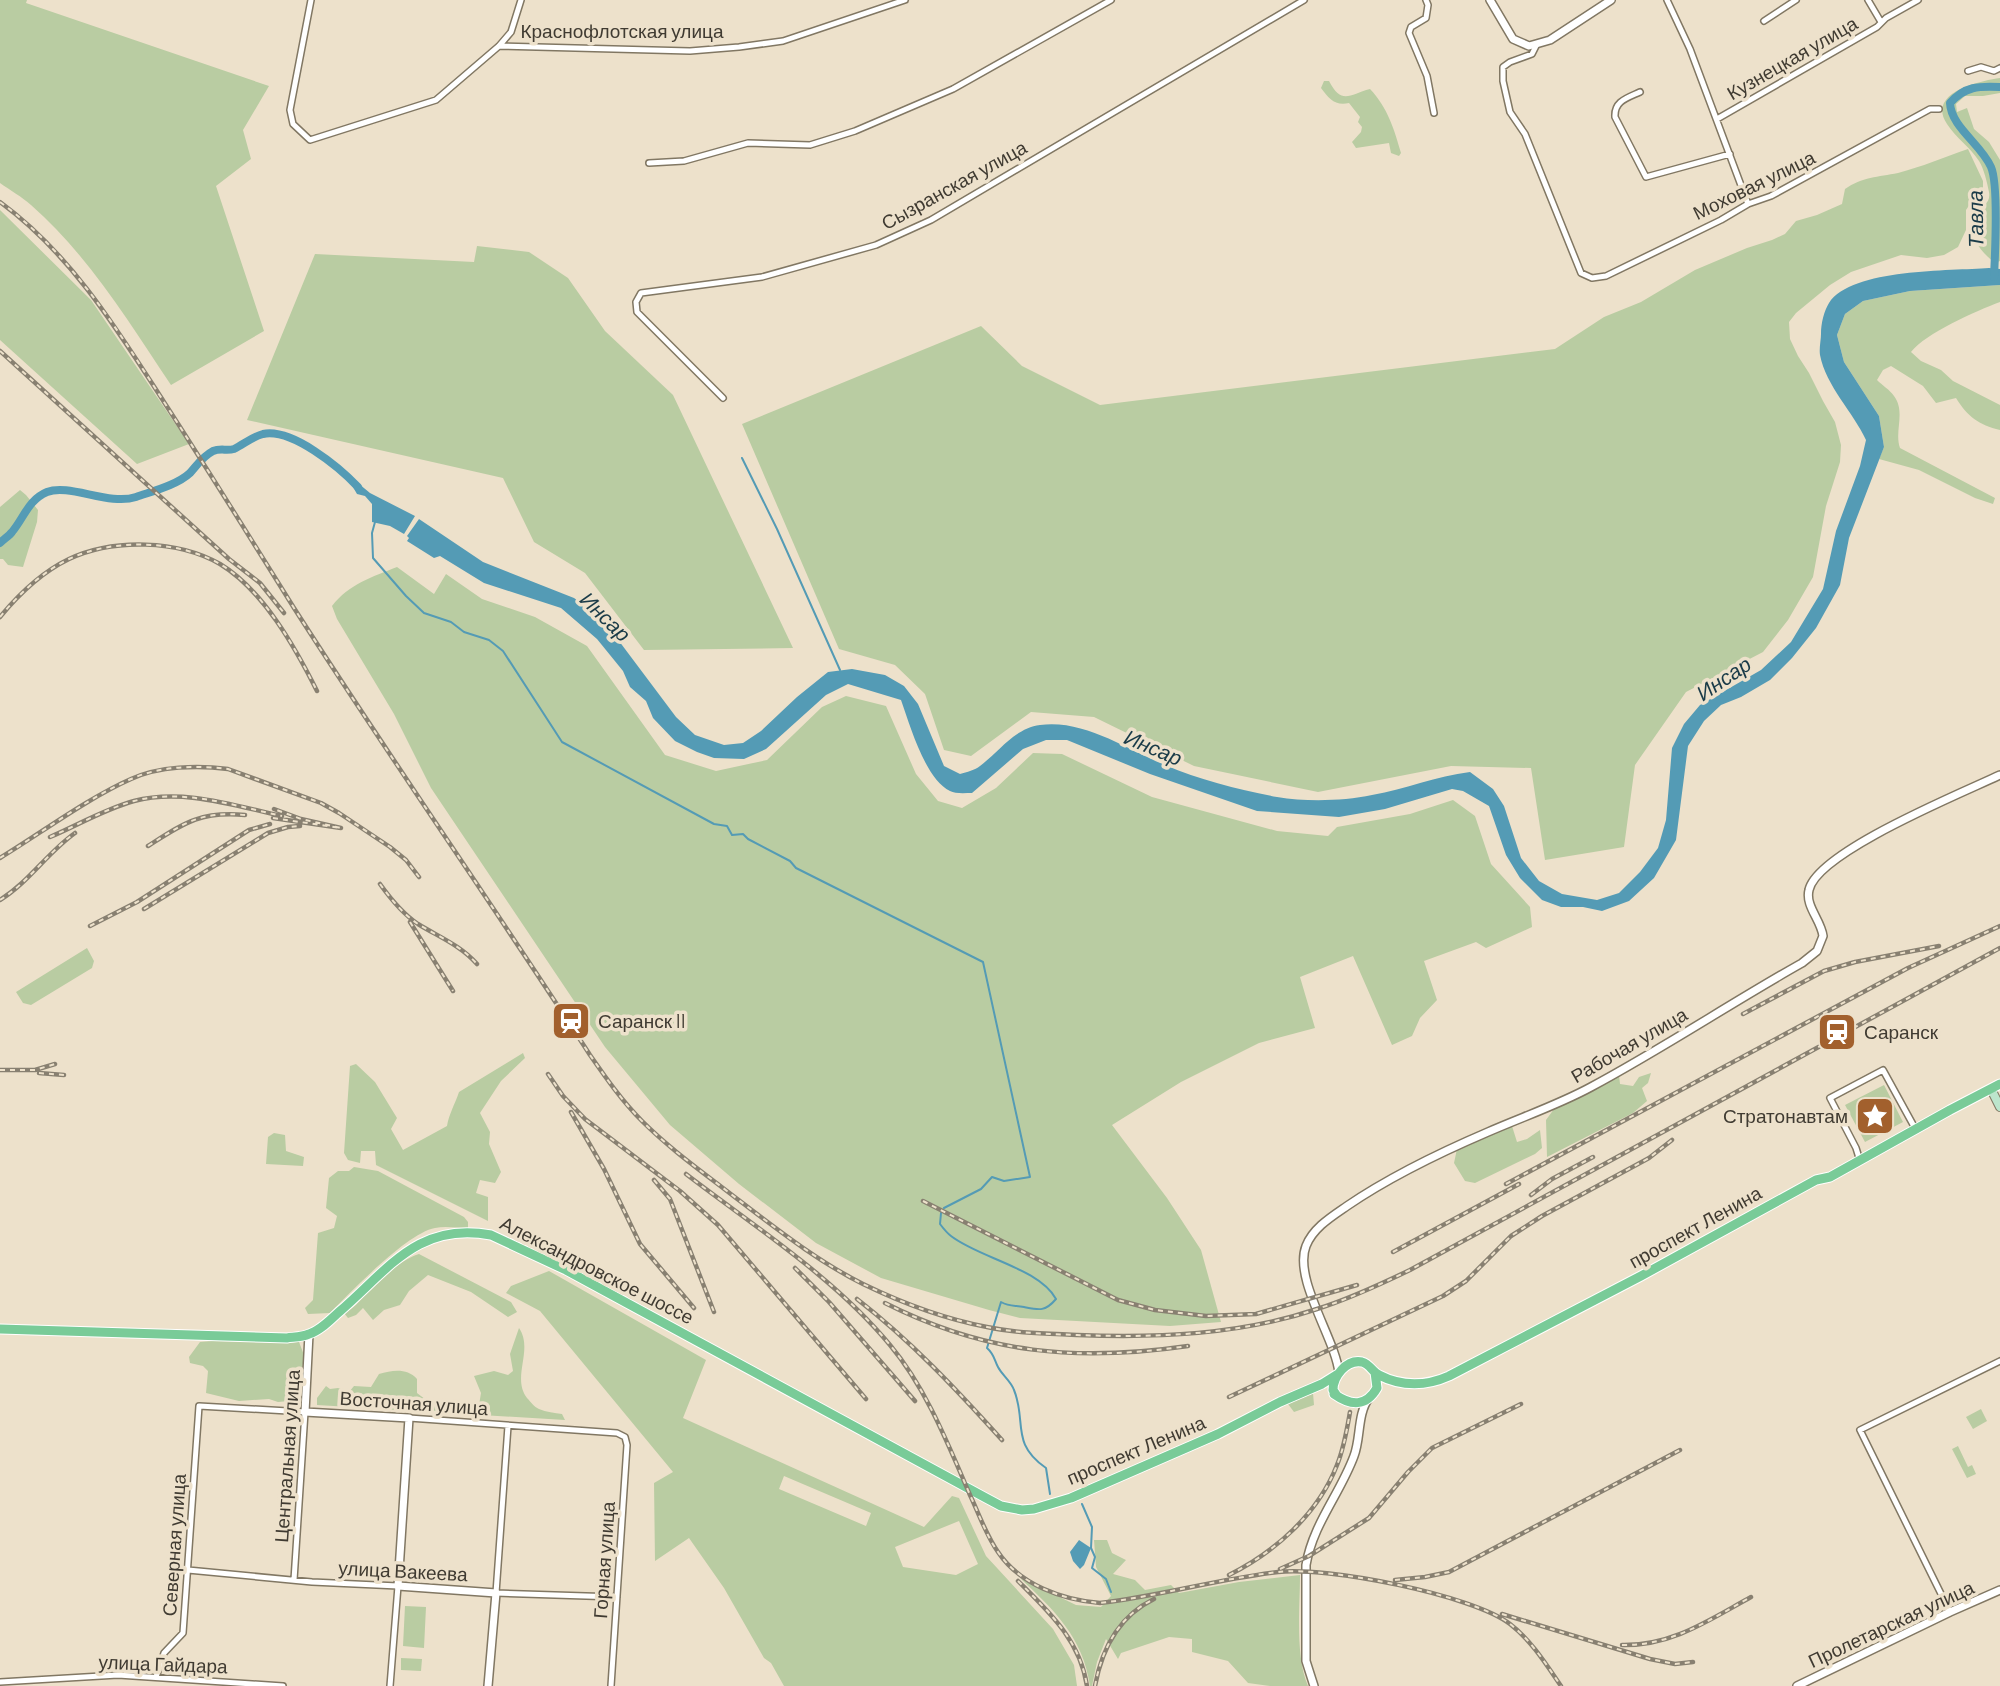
<svg xmlns="http://www.w3.org/2000/svg" width="2000" height="1686" viewBox="0 0 2000 1686" font-family="Barlow,sans-serif">
	<style>
		.green { fill: #b9cca2; fill-rule: evenodd }
		.water { fill: #549bb5 }
		.lines { fill: none; stroke-linecap: round; stroke-linejoin: round }
		.stream { stroke: #549bb5; stroke-width: 2 }
		.river { stroke: #549bb5; stroke-width: 8 }
		.minor-casing { stroke: #817763; stroke-width: 8 }
		.tertiary-casing { stroke: #817763; stroke-width: 10 }
		.secondary-casing { stroke: #817763; stroke-width: 10 }
		.primary-casing { stroke: #fff; stroke-width: 11 }
		.minor { stroke: #fff; stroke-width: 5 }
		.tertiary { stroke: #fff; stroke-width: 7 }
		.secondary { stroke: #bce5cc; stroke-width: 8 }
		.primary { stroke: #79cb98; stroke-width: 9 }
		.rail-casing { stroke: #888071; stroke-width: 4.5 }
		.rail { stroke: #ede1cb; stroke-width: 2; stroke-dasharray: 5; stroke-linecap: butt }
		.labels { text-anchor: middle; stroke-width: 7; stroke-linejoin: round; paint-order: stroke }
		.street-label { font-size: 19px; fill: #403b32; stroke: #ede1cb }
		.poi-label { font-size: 19px; fill: #403b32; stroke: #ede1cb; text-anchor: start }
		.water-label { font-size: 21px; font-style: italic; fill: #1a3b48; stroke: #ede1cb }
	</style>
	<rect width="100%" height="100%" fill="#ede1cb"/>
	<path class="green" d="M0,0H27L26,3L269,86L243,130L251,159L216,186L264,331L171,385C129,322 88,255 31,205C22,197 10,190 0,183Z
		M2000,78V93L1983,96H1965L1956,104L1957,112L1967,108L1974,129L1989,142L2000,160V261L1995,263C1981,252 1963,232 1977,213C1983,205 1991,203 1989,192C1987,182 1984,169 1979,161C1970,147 1956,138 1947,124C1926,93 1979,81 2000,78Z
		M1324,81H1329C1342,106 1350,94 1370,89C1388,108 1394,129 1401,153L1399,156L1391,153L1389,143L1356,148L1352,142L1361,132L1362,127L1358,122L1360,117L1349,103C1335,106 1329,99 1321,88Z
		M1968,149L1983,181V200L1972,201L1966,210V230L1958,247L1944,255L1927,258L1901,255L1851,272L1830,285L1796,313L1789,322L1790,339L1798,356L1809,373L1823,401L1835,422L1841,445L1840,462L1826,506L1813,577L1788,620L1763,652L1686,692L1635,765L1624,847L1545,860L1531,768L1451,766L1318,792L1194,766L1094,717L1031,712L971,756L944,750L925,694L895,665L839,649L742,424L981,326L1022,366L1100,405L1555,349L1604,317L1641,302L1695,270L1747,248L1772,240L1785,234L1796,221L1817,215L1842,204L1845,189C1862,177 1878,177 1898,173C1921,167 1945,157 1968,149Z
		M0,210L91,300L189,444L137,464L0,340Z
		M477,246L529,252L568,278L605,331L673,395L793,648L644,650L585,573L534,542L503,478L247,420L315,254L474,262Z
		M2000,285V302C1976,311 1926,333 1911,352L1921,361L1941,370L1953,381L2000,405V430C1979,425 1967,416 1956,398L1936,403L1923,386L1891,366L1883,370L1877,380C1882,385 1890,390 1894,396C1906,412 1894,431 1900,448L1995,498L1993,504L1975,498L1919,470L1879,459L1884,447L1879,416L1844,362L1837,335L1845,314L1863,301L1910,291Z
		M20,490L26,495L38,510L37,522L23,567L8,565L3,559H0V507Z
		M397,567L434,594L446,574L482,599L535,617L587,646L665,755L716,771L767,760L822,707L846,696L886,706L916,774L938,801L962,808L996,788L1033,753L1062,754L1152,797L1277,831L1328,836L1337,827L1410,814L1453,800L1475,816L1491,864L1530,907L1532,927L1486,948L1476,942L1424,961L1437,1000L1420,1018L1412,1036L1392,1045L1353,956L1300,977L1315,1028L1259,1043L1181,1082L1112,1125L1167,1198L1201,1250L1221,1322L1170,1326L1020,1318L989,1310L881,1278L816,1243L739,1184L670,1125L605,1047L431,788L394,714L337,619L332,606C349,584 372,577 397,567Z
		M87,948L94,961L92,968L31,1005L23,1003L16,992Z
		M523,1053L525,1058L501,1081L480,1113L490,1132L489,1144L501,1172L495,1183L480,1180L476,1193L488,1197V1221L376,1165L375,1151H361L360,1163L348,1160L344,1153L350,1066L356,1064L375,1082L397,1118L391,1129L403,1150L447,1126C449,1114 455,1104 459,1092Z
		M1651,1073L1648,1083L1642,1088L1647,1101L1633,1113L1547,1157L1546,1120L1554,1109L1619,1075L1620,1084L1633,1086L1639,1077Z
		M1884,1085L1903,1122L1865,1142L1845,1105Z
		M1512,1126L1517,1142L1527,1139L1540,1130L1542,1148L1535,1154L1475,1183L1465,1181L1454,1163L1457,1149Z
		M274,1133L285,1135L286,1151L304,1157L303,1166L266,1164L268,1137Z
		M354,1167L378,1171L464,1217L468,1222V1228C457,1228 445,1226 435,1228C407,1233 351,1292 330,1313L308,1314L305,1308L313,1300L318,1233L334,1228L337,1216L326,1208L329,1178L338,1171H349Z
		M419,1254L511,1302L517,1312L508,1317L471,1292L428,1275L409,1291L400,1305L384,1310L373,1320L363,1308L356,1315L348,1318L344,1313C356,1308 364,1295 373,1286C386,1274 403,1259 419,1254Z
		M549,1271L706,1360L683,1418L924,1527L952,1496L959,1498L986,1556L1053,1629L1074,1665L1077,1686H784L771,1663L764,1658L724,1588L689,1538L655,1561L654,1483L673,1472L540,1311L506,1293L511,1286ZM784,1476L871,1513L866,1526L779,1489ZM959,1521L978,1564L956,1575L903,1567L895,1547Z
		M519,1328C534,1350 511,1377 527,1398C531,1402 534,1407 539,1409C546,1412 555,1413 562,1414L565,1420L317,1405V1398L326,1386L330,1389L338,1388L349,1392L354,1386L371,1387L379,1374C393,1370 407,1368 417,1379V1393L430,1403L479,1405L481,1393L474,1376L494,1371L508,1375L513,1371L510,1354Z
		M212,1341L299,1342L304,1355L299,1393L289,1401L278,1402L269,1399L239,1401L206,1393L208,1371L203,1366L190,1363L189,1357L200,1342Z
		M1313,1393L1314,1405L1294,1412L1288,1404L1291,1401Z
		M1981,1409L1987,1421L1973,1429L1966,1417Z
		M1958,1446L1968,1467L1972,1465L1976,1474L1967,1478L1952,1449Z
		M1094,1540H1107L1112,1553L1126,1560L1113,1574L1135,1580L1145,1590L1171,1585L1179,1593L1239,1582L1300,1575C1300,1608 1295,1656 1308,1686H1270L1248,1683L1228,1661L1192,1652V1639L1169,1637L1121,1653L1118,1659L1106,1639L1097,1662L1092,1686H1090C1083,1637 1054,1610 1020,1578L1076,1605L1101,1607L1111,1596L1096,1567Z
		M405,1606L426,1607L424,1648L403,1646Z
		M401,1658L422,1659L421,1671L401,1670Z"/>
	<path class="water" d="M1989,268L2000,269V285L1910,291L1863,301L1845,314L1837,335L1844,362L1879,416L1884,447L1849,538L1840,585L1816,628L1792,658L1770,680L1741,697L1721,705L1704,721L1688,746L1676,840L1654,878L1629,901L1602,911L1583,907H1561L1542,900L1520,878L1506,855L1489,806L1463,791L1452,789L1385,809L1339,817L1257,811L1150,774L1067,740H1046L1023,749L972,793C965,793 955,794 950,791C925,779 910,725 901,700L848,684L826,695L766,749L744,759L714,758L697,752L675,741L653,718L646,701L630,687L623,671L597,639L561,608L484,583L440,556L434,558L407,541L409,538L407,536L419,519L483,562L574,598L601,617L676,717L695,735L724,745L743,743L761,731L797,697L828,672L852,669L885,675L904,686L918,704L944,766L960,774C967,772 975,770 980,766C999,752 1015,728 1040,725C1084,719 1126,749 1165,765C1200,780 1240,790 1277,797C1307,802 1343,801 1372,795C1406,789 1436,776 1470,772L1493,789L1504,806L1521,858L1539,881L1562,894L1597,900L1619,893L1640,872L1658,848L1666,820L1672,748L1684,724L1700,705L1761,670L1791,642L1823,589L1836,531L1860,466L1866,440C1853,412 1826,386 1820,355C1819,348 1821,340 1821,334C1821,323 1824,311 1829,303C1852,268 1951,271 1989,268Z
		M353,479L370,493L415,516L404,534L390,526L372,522V504L365,496L357,494L350,482Z
		M1079,1540L1091,1548L1084,1565L1080,1569L1073,1561L1070,1552Z"/>
	<g class="lines">
		<path class="stream" d="M742,458L777,529L840,670
			M375,522L372,533L373,558L406,596L424,613L451,622L464,632L489,640L503,651L562,742L714,824L727,826L732,835L743,834L748,839L790,861L796,868L983,962L1030,1177L1004,1181L992,1177L981,1189L944,1208
			M941,1213L940,1224C943,1228 947,1233 951,1236C979,1258 1039,1268 1056,1299C1045,1312 1039,1310 1024,1307C1015,1305 1010,1307 1001,1302L987,1348C994,1354 994,1359 998,1367C1002,1375 1011,1381 1014,1390C1027,1422 1010,1443 1046,1468L1050,1494
			M1082,1504L1092,1527L1091,1548L1095,1557L1092,1568L1106,1579L1111,1592"/>
		<path class="river" d="M1994,277C1995,254 1999,185 1991,167C1981,144 1951,127 1950,103C1965,86 1979,86 2000,87
			M0,543C4,539 9,536 12,532C24,518 28,500 47,492C69,483 109,506 136,497C153,491 177,485 190,473C198,464 202,457 213,451C220,448 227,451 234,449C244,444 252,437 263,434C292,428 339,467 358,487"/>
		<g class="minor-casing">
			<path id="minor" d="M311,0L290,110L293,124L310,140L436,100L499,46L511,32L521,0
				M1426,0L1428,5L1426,18L1411,27L1409,33L1427,76L1434,113
				M1667,0L1690,49L1748,204
				M1868,0L1881,22
				M1764,21L1796,0
				M499,46L690,51L739,47L783,41L905,0
				M1536,46L1532,54L1510,62L1503,67V81L1510,112L1525,134L1581,273L1592,278L1606,276L1721,220L1748,204L1771,196L1930,109H1939
				M1968,71L1981,67L1994,71L2000,68
				M1640,92C1627,98 1614,101 1615,117L1646,177L1730,154
				M1717,119L1877,27L1886,18L1918,0
				M649,163L684,161L748,143L810,145L855,131L953,89L1111,0
				M723,398L637,312L636,302L641,293L762,277L876,245L931,220L1304,0
				M1860,1161L1856,1148L1830,1098L1883,1070L1916,1130
				M409,1418L617,1433L625,1437L627,1445L611,1686
				M508,1426L496,1593L617,1597
				M188,1570L312,1582L398,1586L390,1686
				M1950,1612L1860,1430L2000,1361
				M156,1677L164,1653L183,1633L199,1406L305,1412L294,1580
				M0,1682L118,1675L283,1686"/>
		</g>
		<g class="tertiary-casing">
			<path id="tertiary" d="M1490,0L1513,39L1529,46L1550,40L1611,0
				M309,1334L305,1412L409,1418L398,1586L496,1593L488,1686
				M1339,1373C1336,1340 1293,1279 1306,1246C1313,1228 1331,1217 1347,1206C1391,1176 1439,1153 1488,1132C1522,1117 1558,1105 1591,1087C1662,1049 1731,1003 1802,963L1817,951L1823,936C1821,920 1805,906 1809,890C1817,852 1962,793 2000,775
				M1314,1686L1306,1661V1565C1313,1524 1340,1494 1354,1456C1361,1438 1357,1414 1369,1398
				M1797,1686L1950,1612L2000,1590"/>
		</g>
		<g class="secondary-casing">
			<path id="secondary" d="M1991,1089L2000,1107"/>
		</g>
		<g class="primary-casing">
			<path id="primary" d="M0,1329L287,1338C294,1337 302,1337 309,1334C320,1331 331,1319 339,1312C388,1270 418,1221 491,1235L566,1270L986,1498L1001,1506L1022,1510L1034,1509L1071,1498L1218,1434L1280,1402L1322,1384L1338,1374
				M1334,1394C1351,1406 1366,1407 1377,1388L1375,1372
				M1337,1396L1333,1390C1333,1377 1346,1359 1362,1362C1370,1364 1372,1372 1379,1375C1402,1387 1427,1386 1449,1376L1641,1276L1816,1180L1830,1177L1950,1110L2000,1084"/>
		</g>
		<use href="#minor" class="minor"/>
		<use href="#tertiary" class="tertiary"/>
		<use href="#secondary" class="secondary"/>
		<use href="#primary" class="primary"/>
		<g class="rail-casing">
			<path id="rail" d="M0,202C71,254 117,329 164,402C208,470 251,539 294,608C390,758 493,905 590,1055C606,1078 622,1101 642,1121C671,1150 704,1173 736,1198C777,1229 817,1261 863,1284C902,1303 945,1319 987,1327C1016,1333 1047,1334 1077,1335C1157,1338 1240,1335 1317,1309C1349,1299 1379,1285 1410,1270L2000,948
				M0,351L229,559L260,583L284,613
				M0,617C19,594 42,572 69,559C114,538 178,540 220,564C263,590 295,647 317,691
				M273,818L341,828L301,819L274,809
				M50,837C78,825 105,809 134,801C183,788 235,806 282,816
				M148,846C184,823 200,811 245,815
				M0,858C41,833 88,798 131,779C159,766 198,765 228,769L321,803L339,813L390,847L406,860L419,877
				M380,884C390,898 403,914 418,924C439,937 460,945 477,964
				M0,900C29,882 47,853 75,833
				M144,909L268,833L288,827L300,826
				M410,922L453,991
				M90,926L137,902L249,830L270,824
				M1743,1014L1824,971L1855,962L1939,946
				M0,1070H35L55,1064
				M39,1073L64,1075
				M548,1074L563,1096L585,1119L680,1191L718,1225L866,1399
				M571,1112L604,1169L640,1244L694,1308
				M686,1174C755,1227 835,1278 890,1345C926,1388 948,1444 970,1495C979,1514 986,1535 998,1552C1020,1585 1063,1600 1100,1603C1160,1596 1218,1579 1278,1572C1326,1566 1473,1595 1510,1624C1531,1640 1546,1664 1561,1686
				M654,1180L670,1199L714,1312
				M1506,1184L1908,968L2000,926
				M1531,1195L1552,1179L1593,1157
				M923,1201L1118,1300L1155,1310L1206,1316L1256,1314L1357,1285
				M1393,1252L1519,1184
				M795,1268L829,1302L915,1401
				M857,1299C911,1341 956,1389 1002,1440
				M885,1303C986,1354 1077,1362 1188,1346
				M1229,1397L1443,1296L1466,1281L1511,1236L1542,1216L1649,1158L1672,1140
				M1280,1569L1309,1556L1369,1518L1408,1472L1432,1448L1521,1404
				M1229,1575C1275,1552 1318,1514 1337,1465C1344,1448 1347,1429 1350,1412
				M1395,1580L1425,1577L1449,1572L1680,1450
				M1018,1581C1049,1612 1080,1640 1087,1686
				M1502,1614L1650,1659L1675,1664L1693,1662
				M1622,1645C1672,1646 1709,1620 1751,1597
				M1095,1686C1102,1648 1119,1616 1154,1599"/>
		</g>
		<use href="#rail" class="rail"/>
	</g>
	<defs>
		<g id="station-square" transform="scale(2.0125)"><rect x="-9" y="-9" width="18" height="18" rx="4" fill="#a2602d" stroke="#ede1cb"/><path d="M-3-6H3Q5-6 5-4V2Q5 4 3 4L4.5 6H3L1.5 4h-3L-3 6H-4.5L-3 4Q-5 4-5 2V-4Q-5-6-3-6ZM-3.5-4v3h7v-3ZM-3.5 1v1.5H-2V1ZM2 1v1.5H3.5V1Z" fill="#fff"/></g>
		<g id="sight-square" transform="scale(2.0125)"><rect x="-9" y="-9" width="18" height="18" rx="4" fill="#a2602d" stroke="#ede1cb"/><path d="M0-6L1.8-2.2L6-1.7L2.9 1.2L3.7 5.4L0 3.3L-3.7 5.4L-2.9 1.2L-6-1.7L-1.8-2.2Z" fill="#fff"/></g>
	</defs>
	<g fill-rule="evenodd">
		<use href="#station-square" x="571" y="1021"/>
		<use href="#station-square" x="1837" y="1032"/>
		<use href="#sight-square" x="1875" y="1116"/>
	</g>
	<g class="labels">
		<g class="street-label">
			<text x="622" y="38">Краснофлотская улица</text>
			<text transform="translate(1792 58) rotate(-30)" y="7">Кузнецкая улица</text>
			<text transform="translate(954 185) rotate(-29)" y="7">Сызранская улица</text>
			<text transform="translate(1754 185) rotate(-26)" y="7">Моховая улица</text>
			<text transform="translate(1629 1045) rotate(-30)" y="7">Рабочая улица</text>
			<text transform="translate(1695 1227) rotate(-29)" y="7">проспект Ленина</text>
			<text transform="translate(597 1270) rotate(27)" y="7">Александровское шоссе</text>
			<text transform="translate(414 1403) rotate(4)" y="7">Восточная улица</text>
			<text transform="translate(1136 1450) rotate(-23)" y="7">проспект Ленина</text>
			<text transform="translate(287 1456) rotate(-86)" y="7">Центральная улица</text>
			<text transform="translate(174 1545) rotate(-86)" y="7">Северная улица</text>
			<text transform="translate(604 1560) rotate(-86)" y="7">Горная улица</text>
			<text transform="translate(403 1571) rotate(3)" y="7">улица Вакеева</text>
			<text transform="translate(1891 1624) rotate(-25)" y="7">Пролетарская улица</text>
			<text transform="translate(163 1664) rotate(2)" y="7">улица Гайдара</text>
		</g>
		<g class="poi-label">
			<text x="598" y="1028">Саранск II</text>
			<text x="1864" y="1039">Саранск</text>
			<text x="1848" y="1123" text-anchor="end">Стратонавтам</text>
		</g>
		<g class="water-label">
			<text transform="translate(1976 219) rotate(-91)" y="7">Тавла</text>
			<text transform="translate(605 617) rotate(44)" y="7">Инсар</text>
			<text transform="translate(1724 679) rotate(-34)" y="7">Инсар</text>
			<text transform="translate(1153 748) rotate(23)" y="7">Инсар</text>
		</g>
	</g>
</svg>
